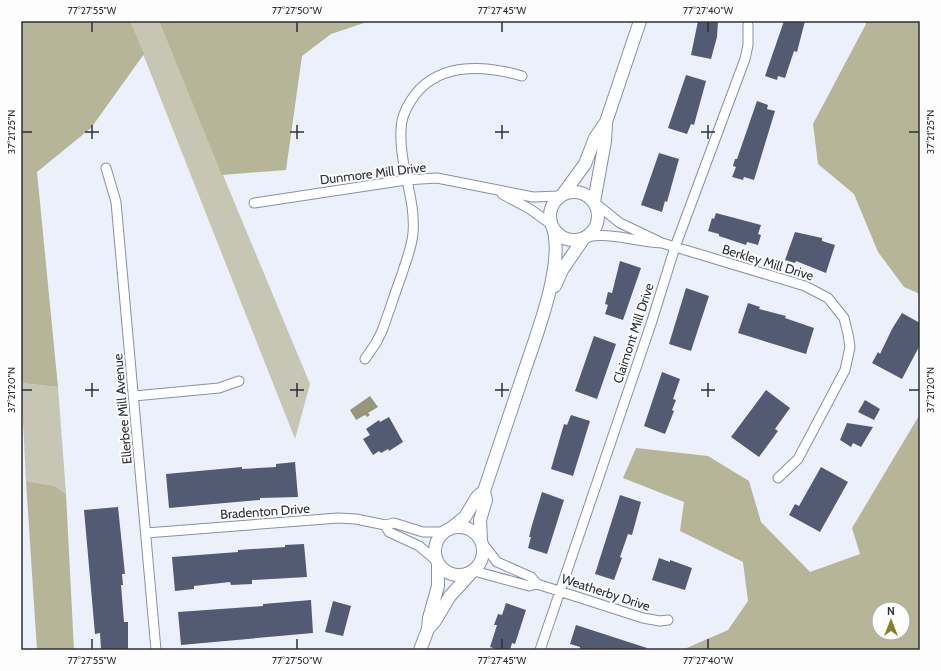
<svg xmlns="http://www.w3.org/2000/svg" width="941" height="671" viewBox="0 0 941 671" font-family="Cabin,sans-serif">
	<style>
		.green { fill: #c7c6b4 }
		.forest { fill: #b6b597; fill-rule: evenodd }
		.water { fill: #979679 }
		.building { fill: #535b73 }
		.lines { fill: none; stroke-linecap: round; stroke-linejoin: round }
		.street-casing { stroke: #8890a8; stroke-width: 11 }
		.secondary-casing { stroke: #8890a8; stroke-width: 14 }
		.street { stroke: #fff; stroke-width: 9 }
		.secondary { stroke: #fff; stroke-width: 12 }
		.ticks { fill: none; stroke: #2c2f39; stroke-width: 1.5 }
		.labels { text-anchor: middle; stroke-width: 4; stroke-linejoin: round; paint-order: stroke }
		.street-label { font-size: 13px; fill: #2c2f39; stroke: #fdfdfd }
		.neatline { fill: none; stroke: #2c2f39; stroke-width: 1.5 }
		.ticks-label { font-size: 10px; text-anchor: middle; fill: #2c2f39 }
	</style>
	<rect width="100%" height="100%" fill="#ecf0fb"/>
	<path class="green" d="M130,21H159L310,384L295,439Z
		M21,383L58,387L66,494L55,486L26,481Z"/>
	<path class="forest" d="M21,21H130L144,54L91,128L37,172L58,387L21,383Z
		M159,21H370L331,34L302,56L286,170L222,175Z
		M865,21H920V294L904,287L878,252L854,194L818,164L813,124L866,24Z
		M920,414V650H682L728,630L748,601L743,562L680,531L684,502L623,478L636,448L708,456L749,481L761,522L810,572L860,554L852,528ZM879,609H903V633H879Z
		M26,481L55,486L66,494L74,650H37Z"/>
	<path class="water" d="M370,396L378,407L368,413L370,415L367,417L365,415L356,420L350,410Z"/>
	<path class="building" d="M698,21H718L717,37L711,59L691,55Z
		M784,21H805L797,52L794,51L785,78L778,76L777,80L765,76Z
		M686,75L706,81L694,125L691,124L687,134L668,128Z
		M757,101L768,105L767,109L775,111L754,180L744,177L743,180L732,177L736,167L733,166L735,159H737Z
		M659,153L679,159L667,202L665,201L662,212L641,205Z
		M716,213L761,225L758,234L761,235L758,245L747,242L746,245L719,236V234L708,231L712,218L714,219Z
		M795,232L822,238V241L835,245L826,273L796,261L795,263L785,260Z
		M620,261L641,268L623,320L605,314L608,305L605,304L608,292L612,293Z
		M686,288L709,296L691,351L669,344Z
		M748,303L760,307L759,309L786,316L785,318L814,328L806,354L738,333Z
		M902,313L920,323V345L902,379L872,363L878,352L880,354L892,329Z
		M594,336L616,344L597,399L575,391Z
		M662,372L680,379L673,399L676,400L672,410L674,411L665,434L644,426Z
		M766,390L790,408L775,429L778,431L759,457L731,437Z
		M865,400L880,409L874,420L858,412Z
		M571,415L590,421L573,476L551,469L564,424L567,425Z
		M389,417L403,442L389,451L388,449L381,453L379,451L373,455L363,439L370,435L366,429L379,420L380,422Z
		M847,423L873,427L861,447L853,443L851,447L840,440Z
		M295,462L298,497L260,498V500L169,508L166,474L242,467V469L276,467V464Z
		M821,467L848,482L820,532L789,515L795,504L799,506Z
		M542,492L564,500L547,554L528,548L531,537H529L532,525Z
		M620,495L641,502L632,535L628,534L620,557L622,558L614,580L595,574Z
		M118,507L125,574H122L123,585H121L124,622H128V650H101L100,633L95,634L84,510Z
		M304,544L307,577L252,580V584L231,585L230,582L194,586V589L175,591L172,557L238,552V550L285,547V545Z
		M659,558L670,562V560L692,568L685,590L652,580Z
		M311,600L313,633L181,645L178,612L263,606V604Z
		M333,601L351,606L343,636L325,632Z
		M506,603L526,610L515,644L512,643L510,650H499L490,647L497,625H494L498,614L502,615Z
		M576,625L647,648L646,650H580V647L570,644Z"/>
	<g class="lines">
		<g class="street-casing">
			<path id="street" d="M106,168L116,202L156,650
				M502,194L530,209L552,225
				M254,203L406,180L437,178L533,197L560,196
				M586,237C616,232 633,242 662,243L620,223L595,203
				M662,243L805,286L828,298L844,318L848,334L850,347L845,370L798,459L778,478
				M365,359L376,343L382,331C389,312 395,293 402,274C406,261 412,247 413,233C416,199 399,165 401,130C401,120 405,110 410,102C434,62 482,64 522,76
				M134,396L219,388L239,381
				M385,525L389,532L419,546L437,561
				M146,533L338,518L356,519L385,525L394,523L423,532H444
				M483,544L497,562L531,577L537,584L643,618L660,621L668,620
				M474,571L529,586L537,584
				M540,650L651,324L675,247L745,59L748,45V25"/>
		</g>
		<g class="secondary-casing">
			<path id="secondary" d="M550 216a24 24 0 1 1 48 0a24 24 0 1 1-48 0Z
				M563,194L585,164L595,138L606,122L640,21
				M594,202L605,141L606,124
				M555,286L562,270L584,238
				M435 551a24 24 0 1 1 48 0a24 24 0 1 1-48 0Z
				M450,529L465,517L477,497L484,491
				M481,540L480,520L486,500L484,491C497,453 509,416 522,378C534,341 565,265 553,228
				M428,629L435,621L450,596L471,573
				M420,650L428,629L429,618L438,586V564"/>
		</g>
		<use href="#street" class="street"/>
		<use href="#secondary" class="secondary"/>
	</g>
	<path class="ticks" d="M92,22V32M297,22V32M502,22V32M708,22V32M92,125V139M297,125V139M502,125V139M708,125V139M22,132H32M85,132H99M290,132H304M495,132H509M701,132H715M909,132H919M92,383V397M297,383V397M502,383V397M708,383V397M22,390H32M85,390H99M290,390H304M495,390H509M701,390H715M909,390H919M92,639V649M297,639V649M502,639V649M708,639V649"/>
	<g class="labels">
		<g class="street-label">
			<text transform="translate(373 173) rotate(-7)" y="5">Dunmore Mill Drive</text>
			<text transform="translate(768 262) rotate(17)" y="5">Berkley Mill Drive</text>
			<text transform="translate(633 333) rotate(-72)" y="5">Claimont Mill Drive</text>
			<text transform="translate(122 409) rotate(-95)" y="5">Ellerbee Mill Avenue</text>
			<text transform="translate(265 511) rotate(-4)" y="5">Bradenton Drive</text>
			<text transform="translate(606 592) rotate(18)" y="5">Weatherby Drive</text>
		</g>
	</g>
	<rect width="941" height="671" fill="none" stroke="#fdfdfd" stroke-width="44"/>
	<g transform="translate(891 621)"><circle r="19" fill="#fdfdfd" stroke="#a9abaf"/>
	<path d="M0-3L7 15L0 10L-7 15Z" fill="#858027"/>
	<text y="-6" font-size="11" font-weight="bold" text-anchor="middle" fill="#2c2f39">N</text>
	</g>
	<rect x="22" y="22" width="897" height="627" class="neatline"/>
	<g class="ticks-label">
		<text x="92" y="14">77°27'55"W</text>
		<text x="297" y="14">77°27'50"W</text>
		<text x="502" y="14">77°27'45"W</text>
		<text x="708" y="14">77°27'40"W</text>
		<text transform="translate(11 132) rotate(-90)" y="4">37°21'25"N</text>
		<text transform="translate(930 132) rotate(-90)" y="4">37°21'25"N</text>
		<text transform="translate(11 390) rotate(-90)" y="4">37°21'20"N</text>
		<text transform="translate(930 390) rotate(-90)" y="4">37°21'20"N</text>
		<text x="92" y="664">77°27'55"W</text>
		<text x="297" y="664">77°27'50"W</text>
		<text x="502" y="664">77°27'45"W</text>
		<text x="708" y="664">77°27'40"W</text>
	</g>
</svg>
